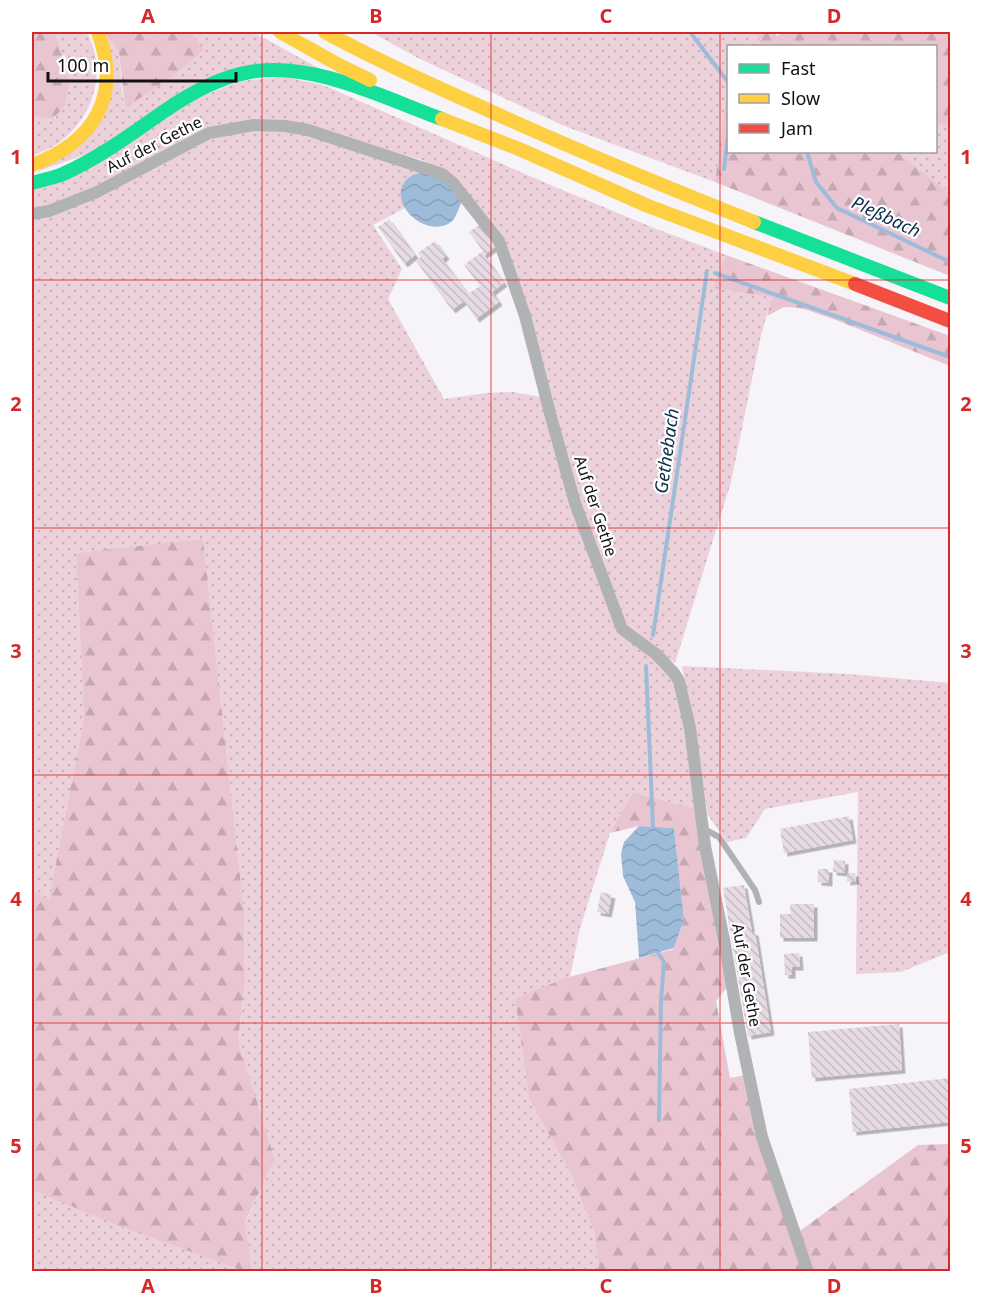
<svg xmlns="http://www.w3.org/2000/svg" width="982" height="1303" viewBox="0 0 982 1303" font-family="'Noto Sans',sans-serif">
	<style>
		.grass { fill: url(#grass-dots) }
		.forest { fill: url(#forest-firs) }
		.water { fill: url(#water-waves) }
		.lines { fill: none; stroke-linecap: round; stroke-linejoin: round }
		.stream { stroke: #9ebcda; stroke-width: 4 }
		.building { fill: url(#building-back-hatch); filter: url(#shadow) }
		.lane { stroke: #b1b2b4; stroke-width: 6 }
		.street { stroke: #b1b2b4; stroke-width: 12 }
		.fast { stroke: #16e098; stroke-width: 14 }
		.slow { stroke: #ffcf43; stroke-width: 14 }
		.jam { stroke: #f24e42; stroke-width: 14 }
		.grid { fill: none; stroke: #d62828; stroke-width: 1.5; stroke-opacity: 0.55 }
		.labels { text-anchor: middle; stroke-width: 4.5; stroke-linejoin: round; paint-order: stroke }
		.street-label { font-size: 16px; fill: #111014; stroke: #fff }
		.water-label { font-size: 18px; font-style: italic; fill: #0a2f4a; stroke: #fff }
		.neatline { fill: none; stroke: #d62828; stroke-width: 2 }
		.grid-label { font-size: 20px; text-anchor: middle; font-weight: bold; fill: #d62828 }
	</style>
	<defs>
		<pattern id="grass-dots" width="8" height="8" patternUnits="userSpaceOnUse" patternTransform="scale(1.5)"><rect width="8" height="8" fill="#ecd1da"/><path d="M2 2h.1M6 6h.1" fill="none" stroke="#c9b2ba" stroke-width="1.8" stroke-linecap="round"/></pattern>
		<pattern id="forest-firs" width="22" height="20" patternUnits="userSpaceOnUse" patternTransform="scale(1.5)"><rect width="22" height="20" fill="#e8c5d0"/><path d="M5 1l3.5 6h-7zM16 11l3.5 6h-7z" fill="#c6a8b2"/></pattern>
		<pattern id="water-waves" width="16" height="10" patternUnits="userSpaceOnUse" patternTransform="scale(1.5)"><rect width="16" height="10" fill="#9ebcda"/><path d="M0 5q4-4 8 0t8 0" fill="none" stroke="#87a1ba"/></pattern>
		<pattern id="building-back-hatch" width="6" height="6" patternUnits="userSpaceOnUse" patternTransform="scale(1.5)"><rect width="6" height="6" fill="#e6dbe5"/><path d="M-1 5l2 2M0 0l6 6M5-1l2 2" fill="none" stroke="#c4bbc4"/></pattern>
		<filter id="shadow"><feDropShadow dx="3.5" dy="3.5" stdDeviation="0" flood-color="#0004"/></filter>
	</defs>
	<rect width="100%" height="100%" fill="#f6f3f9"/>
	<path class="grass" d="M55,32H87C90,39 93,46 95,54C102,89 86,124 57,144C49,149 40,152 32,156V116L54,119L65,106L70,83Z
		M106,32L119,53L122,90L125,108L203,50L190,32H253L322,70L256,65L96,151L38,171L95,130Z
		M371,32H755L760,40V46H728V95L726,97L715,182L562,125L418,58Z
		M284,77L323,85L548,184L654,228L726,255L714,288L772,297L761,335L731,482L675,663L629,631L586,522L515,277L451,177L422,160L385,150L425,172L402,198L405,208L373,225L402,269L388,299L444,399L487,393L513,392L541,397L619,633L654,658L677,683L686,728L696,809L633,792L610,833L580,928L570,977L515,998L529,1099L572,1176L594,1232L599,1271H252L245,1223L275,1159L238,1041L245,980L244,912L203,540L76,553L84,718L49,901L32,889V218L55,204L32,209V190L203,96L241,81Z
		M936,122L942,125H950V193L903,157L902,152H936Z
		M682,666L849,674L950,683V952L901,972L856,974L858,792L765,809L746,838L727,842L708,815L693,725Z
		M32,1190L244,1271H32Z"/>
	<path class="forest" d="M32,32H55L70,83L65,106L53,119L32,116Z
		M106,32H190L204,50L173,76L125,108L119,53Z
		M755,32H774L777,36L784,32H950V125H942L936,122V46H760V40Z
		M728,95V152H902L903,157L950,193V276L715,182L726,97Z
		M726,255L950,336V366L836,320L801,308L784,307L767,316L772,297L713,288Z
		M203,539L244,912L245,980L238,1041L275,1159L245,1222L252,1271H244L117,1225L32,1190V889L49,900L84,718L76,553Z
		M633,792L696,809L729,985L716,1001L730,1078L746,1075L804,1271H599L594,1232L572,1176L529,1099L515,998L569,977L674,949L684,920L674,828L639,826L610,833Z
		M950,1144V1271H810L797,1233L918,1145Z"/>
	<path class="water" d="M425,172L450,184L463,200C458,207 457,220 448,224C420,238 382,195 411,176C414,174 421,173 425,172Z
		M639,826L674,828L684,920L674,948L639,958L635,902L623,876L621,854L624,842Z"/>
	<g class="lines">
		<path class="stream" d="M690,32L728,82
			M807,152L816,182L837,208L950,262
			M724,169L728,137
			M715,273L950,357
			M653,635L707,271
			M646,666L653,827
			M658,953L664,962L661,1001L659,1120"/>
	</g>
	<path class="building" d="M389,219L415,255L404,264L378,227Z
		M482,223L498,245L484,255L504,283L492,292L499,302L476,319L464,301L452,310L416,261L421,257L418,253L435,241L446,256L442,259L468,294L480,286L464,265L483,251L469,232Z
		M849,816L853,840L784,853L780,829Z
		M834,860L845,861V873L833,872Z
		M818,869H829V883L818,882Z
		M847,873H855L856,881L847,882Z
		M744,885L752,932H755L771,1032L748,1036L723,888Z
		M601,892L612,895L608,914L597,912Z
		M790,904H814V938H780V914H791Z
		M799,953L800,967H792V975H785L784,954Z
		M899,1024L902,1070L812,1078L808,1032Z
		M950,1078V1122L853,1132L849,1089Z"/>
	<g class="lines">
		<path class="lane" d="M704,829L719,837L755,890L759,902"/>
		<path class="street" d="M32,214L49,211L97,192L209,133L254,125L285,126L308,130L442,174L453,183L499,241L525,316L551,417L575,503L622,629L656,654L674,673L679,681L690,728L705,846L725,945L740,1033L762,1137L808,1272"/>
		<path class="fast" d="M32,183C42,180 53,178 63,174C99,158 131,134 163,112C189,94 219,77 250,72C313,61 384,98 442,119
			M754,222L950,298"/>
		<path class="slow" d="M280,32L339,65L370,80
			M325,32C374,59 425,82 477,105C568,147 661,185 754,222
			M442,119L519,149L648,206L855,284
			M32,165C94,142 122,97 98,32"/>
		<path class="jam" d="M855,284L950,321"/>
	</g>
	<path class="grid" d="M262,32V1272M491,32V1272M720,32V1272M32,280H950M32,528H950M32,775H950M32,1023H950"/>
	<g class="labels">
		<g class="street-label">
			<text transform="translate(154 144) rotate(-27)" y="6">Auf der Gethe</text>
			<text transform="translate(596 506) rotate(72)" y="6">Auf der Gethe</text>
			<text transform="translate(747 975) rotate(80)" y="6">Auf der Gethe</text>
		</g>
		<g class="water-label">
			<text transform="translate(886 217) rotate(25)" y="6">Pleßbach</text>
			<text transform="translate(667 451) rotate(-82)" y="6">Gethebach</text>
		</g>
	</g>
	<rect width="982" height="1303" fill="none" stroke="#ffffff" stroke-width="66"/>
	<rect x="727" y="45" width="210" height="108" fill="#ffffff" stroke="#a09fa1" stroke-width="1.5"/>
	<rect x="739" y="64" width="30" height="9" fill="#16e098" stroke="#a09fa1" stroke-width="1.5"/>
	<text x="781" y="75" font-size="18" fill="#111014">Fast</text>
	<rect x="739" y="94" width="30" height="9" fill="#ffcf43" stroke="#a09fa1" stroke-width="1.5"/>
	<text x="781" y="105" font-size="18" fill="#111014">Slow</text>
	<rect x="739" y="124" width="30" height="9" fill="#f24e42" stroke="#a09fa1" stroke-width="1.5"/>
	<text x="781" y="135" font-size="18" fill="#111014">Jam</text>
	<path d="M48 72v9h188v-9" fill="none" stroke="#111014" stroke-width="3"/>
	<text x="57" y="72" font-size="18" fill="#111014" stroke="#ffffff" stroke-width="4.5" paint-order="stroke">100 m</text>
	<rect x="33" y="33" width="916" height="1237" class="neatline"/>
	<g class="grid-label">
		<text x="148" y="23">A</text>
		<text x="376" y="23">B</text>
		<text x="606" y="23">C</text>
		<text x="834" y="23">D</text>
		<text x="16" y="164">1</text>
		<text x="966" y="164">1</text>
		<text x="16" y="411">2</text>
		<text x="966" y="411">2</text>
		<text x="16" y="658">3</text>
		<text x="966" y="658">3</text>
		<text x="16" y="906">4</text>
		<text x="966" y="906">4</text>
		<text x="16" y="1153">5</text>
		<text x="966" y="1153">5</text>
		<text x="148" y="1293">A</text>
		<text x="376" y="1293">B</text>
		<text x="606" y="1293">C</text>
		<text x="834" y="1293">D</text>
	</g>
</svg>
